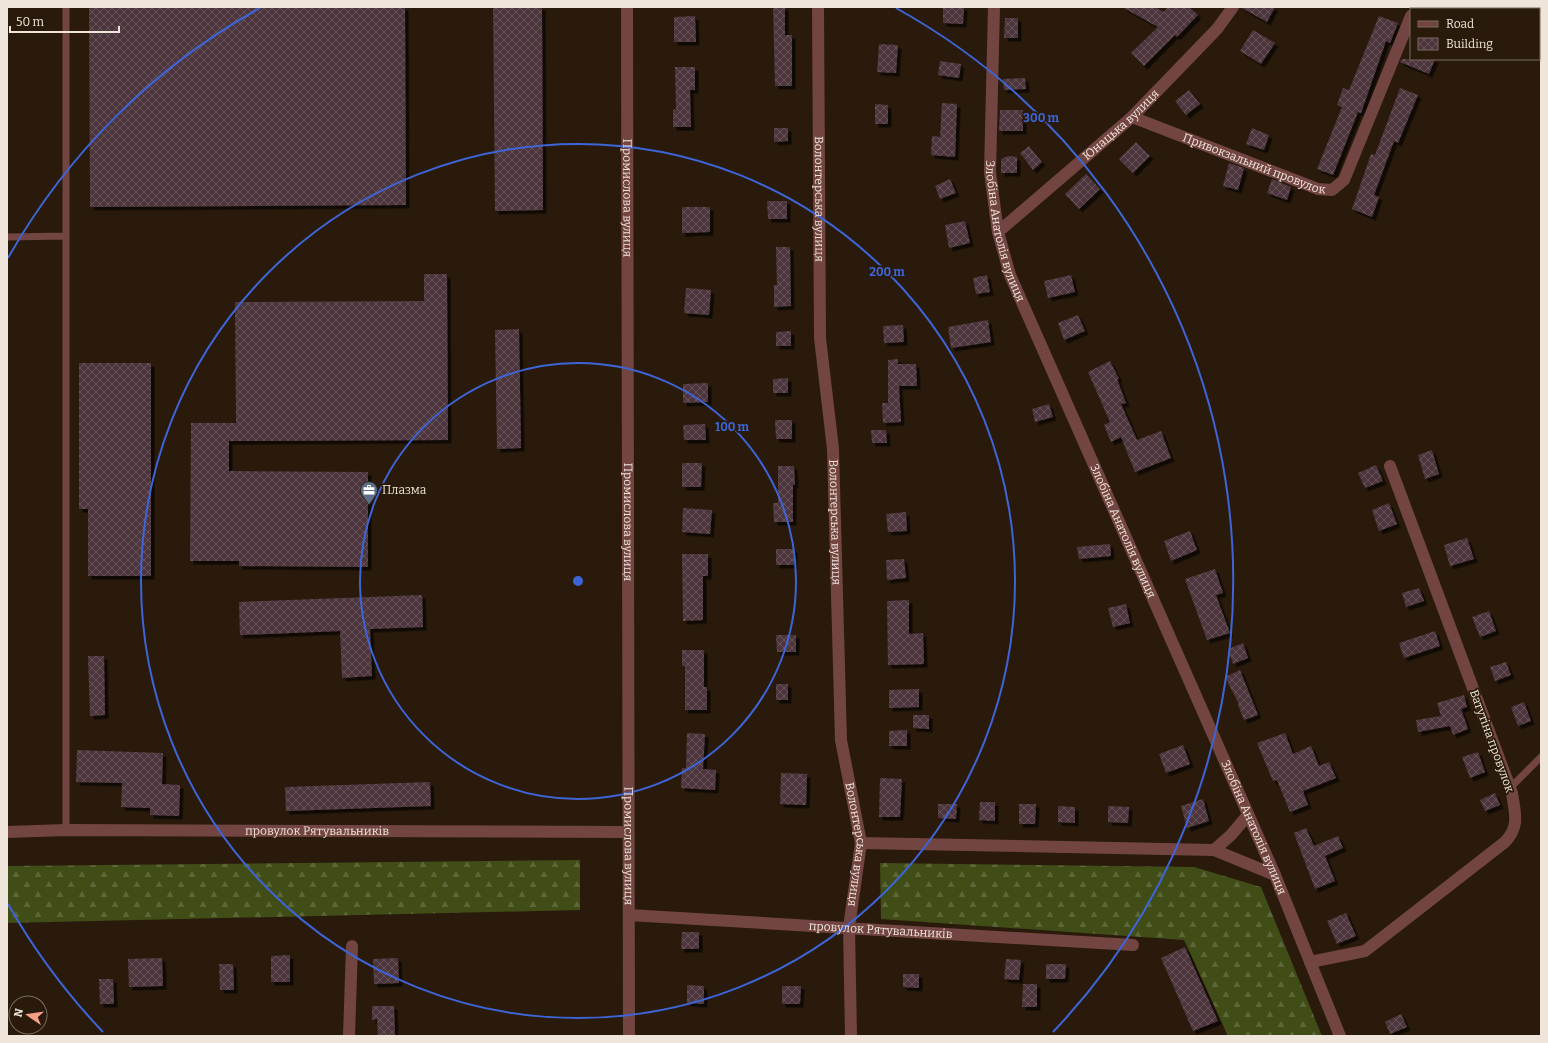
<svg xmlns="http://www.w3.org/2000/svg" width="1548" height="1043" viewBox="0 0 1548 1043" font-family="Bitter,serif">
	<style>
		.forest { fill: url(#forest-firs) }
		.building { fill: url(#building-cross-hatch); filter: url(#shadow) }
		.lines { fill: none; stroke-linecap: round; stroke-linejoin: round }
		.service { stroke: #724542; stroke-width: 7 }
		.minor { stroke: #724542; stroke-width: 12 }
		.tertiary { stroke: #724542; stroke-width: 12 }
		.ring { fill: none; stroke: #3d65d8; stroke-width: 2 }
		.labels { text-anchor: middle; stroke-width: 3.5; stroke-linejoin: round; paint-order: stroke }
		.street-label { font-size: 12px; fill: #f0e5db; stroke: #291a0b }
		.poi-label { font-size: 12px; fill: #f0e5db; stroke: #291a0b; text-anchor: start }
		.centre { fill: #3d65d8; stroke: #291a0b; stroke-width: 2 }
		.ring-label { font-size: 12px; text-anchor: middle; font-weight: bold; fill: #3d65d8; stroke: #291a0b; stroke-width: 3.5; stroke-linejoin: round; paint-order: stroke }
	</style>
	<defs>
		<pattern id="forest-firs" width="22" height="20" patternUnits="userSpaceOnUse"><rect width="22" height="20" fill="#404d17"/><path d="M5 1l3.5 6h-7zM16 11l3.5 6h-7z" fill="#5c6638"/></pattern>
		<pattern id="building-cross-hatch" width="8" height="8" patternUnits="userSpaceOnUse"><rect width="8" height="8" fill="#4d353d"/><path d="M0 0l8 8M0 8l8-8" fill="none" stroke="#675258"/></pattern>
		<filter id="shadow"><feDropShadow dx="3.5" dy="3.5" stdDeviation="0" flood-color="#0009"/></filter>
	</defs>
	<rect width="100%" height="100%" fill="#291a0b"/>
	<path class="forest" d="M580,860V910L7,923V866Z
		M880,863L1194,867L1261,887L1322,1036H1228L1184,940L881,919Z"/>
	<path class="building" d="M89,7H405L406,205L90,207Z
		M493,7H542L543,210L495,211Z
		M773,7H785V35H792V86H775Z
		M943,7H964L963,24L943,23Z
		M1122,7H1155L1164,12L1168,7H1189L1198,15L1177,37L1175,35L1144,66L1131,53L1158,27Z
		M1240,7H1275L1267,22Z
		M695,16L696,42H674V17Z
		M1379,16L1398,23L1390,43L1386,41L1361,113L1358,112L1333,175L1317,169L1342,107L1337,105L1343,88L1349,90Z
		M1005,18H1018V38H1004Z
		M1253,30L1275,43L1261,64L1240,51Z
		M879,44L898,45L896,73L877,72Z
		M1402,59H1435L1429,74L1400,62Z
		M940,61L961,64L959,78L938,75Z
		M675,67H695V90H690L691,127H673V110L676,109Z
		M1025,78L1026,89L1004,90L1003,79Z
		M1400,88L1418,95L1398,143L1394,141L1374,195L1379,197L1372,217L1352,209L1371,154L1375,155Z
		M1189,90L1200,104L1186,115L1175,101Z
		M942,103L957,104L955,157L931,155L932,136L940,137Z
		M875,104L888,105V124H875Z
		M1000,110H1023V131H999Z
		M774,128H788V141L774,142Z
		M1252,128L1269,135L1264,150L1246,144Z
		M1136,142L1150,156L1133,173L1119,159Z
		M1029,146L1042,162L1033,170L1020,153Z
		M1008,156L1017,157V173H1001V159Z
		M1229,163L1244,168L1238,190L1223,186Z
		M1086,174L1100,189L1079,209L1065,194Z
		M950,179L956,193L940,199L935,186Z
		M1272,179L1291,187L1287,200L1267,193Z
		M767,201H787V219H768Z
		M682,207H710V232L682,233Z
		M965,221L970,243L949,248L945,225Z
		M776,247H790L791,306L774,307V285H777Z
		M424,274H447L448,440L229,441V471L368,472V567L239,566V561H190L191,423H236L235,302L424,301Z
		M987,275L990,292L976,294L973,278Z
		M1071,275L1075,292L1048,298L1044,281Z
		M686,288L711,290L709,315L684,313Z
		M1078,315L1085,331L1064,340L1058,323Z
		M988,320L991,342L951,348L948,327Z
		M903,325L904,342L884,343L883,326Z
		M519,329L521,448L497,449L495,330Z
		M791,331V346H776V332Z
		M898,359V364H916L917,386H899L901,422L883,423L882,403H888V360Z
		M1110,361L1119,379H1117L1126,403L1121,404L1137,440L1161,431L1171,458L1135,472L1121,437L1111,442L1104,425L1110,422L1088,372Z
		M79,363H151V576H88V509H79Z
		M788,378V393H773V379Z
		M708,383V402L683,403V384Z
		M1049,404L1053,417L1035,422L1032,409Z
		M775,420H792V439H776Z
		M705,424L706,440H684L683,425Z
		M871,430H886L887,443H872Z
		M1432,450L1439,474L1425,479L1418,455Z
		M682,463H702L701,487H682Z
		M1376,465L1383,481L1365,488L1358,473Z
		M778,466H794L795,485H793V522H774L773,503H778Z
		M1389,503L1397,524L1379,531L1372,510Z
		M683,508L712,510L710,534L682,532Z
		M906,512L907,531L888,532L886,514Z
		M1190,531L1197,550L1171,561L1164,541Z
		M1467,538L1474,559L1450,566L1444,545Z
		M1110,544L1111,556L1079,559L1077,547Z
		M776,549H794V565H776Z
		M682,554H708V576H703V620L683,621Z
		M904,559L906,578L887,580L886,560Z
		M1215,569L1223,593L1216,595L1230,633L1207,640L1185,579Z
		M1419,588L1424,601L1406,607L1402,593Z
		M422,595L423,627L370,629L372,676L342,678L340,631L240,635L239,602Z
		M909,600V634L923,633L924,664L888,665L887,601Z
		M1126,604L1130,623L1113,627L1108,608Z
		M1489,611L1496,631L1480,637L1472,617Z
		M1435,631L1440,646L1404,658L1399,643Z
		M776,635H796V652H777Z
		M1243,643L1248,658L1233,664L1228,649Z
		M682,650H704V687H707V710H685V666H682Z
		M88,656H104L105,715L90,716Z
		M1506,662L1511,675L1495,681L1490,667Z
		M1240,670L1258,715L1244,720L1238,705L1239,704L1225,677Z
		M776,684H788V700H776Z
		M919,689V707L889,708V690Z
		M1464,695L1467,707L1461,709L1468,729L1453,735L1450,726L1418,732L1416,720L1441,716L1437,703Z
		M1524,702L1531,721L1518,726L1511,707Z
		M913,715H929V729L913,728Z
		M907,730V746H889V731Z
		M687,733L705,734L703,769L716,770L715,790L681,788L682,768H686Z
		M1285,733L1293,754L1311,746L1319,766L1329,762L1336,778L1303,791L1308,805L1290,812L1277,780L1273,781L1257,743Z
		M1183,745L1190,764L1166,773L1159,754Z
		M77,750L163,753L162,784L180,785L179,816L150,815V808L121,807L122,783L76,782Z
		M1478,752L1485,772L1470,778L1462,757Z
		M781,773L807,774L806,805L780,804Z
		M880,778L902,779L900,817H879Z
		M430,782L431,806L286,811L285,787Z
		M1495,793L1500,805L1485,811L1480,800Z
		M1203,799L1209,821L1187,828L1181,806Z
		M980,802H995V821L979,820Z
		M938,804H957L956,819L938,818Z
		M1019,804H1036L1035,824H1019Z
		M1058,806L1075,807V823L1058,822Z
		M1108,806L1129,807L1128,823L1108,822Z
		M1306,828L1314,846L1338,836L1343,848L1325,856L1335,881L1315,889L1294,833Z
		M1346,913L1356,936L1337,944L1327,921Z
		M682,932H699V949H681Z
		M1185,947L1218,1021L1193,1031L1161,958Z
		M290,955V982H271V956Z
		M162,958L163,986L129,987L128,959Z
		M398,958L399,983L374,984L373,959Z
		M1006,959L1021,960L1019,980L1004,979Z
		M219,964H233L234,990H220Z
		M1046,964H1066L1065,979H1046Z
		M903,974H919V988L903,987Z
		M99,979H113L114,1004H100Z
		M1023,984H1037V1007H1022Z
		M687,985L704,986V1004L687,1003Z
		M782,986H801L800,1004H782Z
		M372,1006H394L395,1036H378L377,1019L372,1020Z
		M1401,1014L1407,1027L1390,1034L1385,1022Z"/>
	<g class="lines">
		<path class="service" d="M66,7V830
			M7,237L65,236
			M1510,788L1541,757"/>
		<g class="minor">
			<path id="s1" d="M818,7L820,338L833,449L841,740L861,843L849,927L851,1036"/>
			<path id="s2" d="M994,7L990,172L998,232L1010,275L1275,875L1340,1036"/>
			<path id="s3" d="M1132,117L1318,189L1332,190L1344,180L1411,16"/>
			<path id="s4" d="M998,232L1132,117L1217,29L1233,7"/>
			<path id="s5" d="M7,832L66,830L628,832"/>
			<path d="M861,843L1214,850L1275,875"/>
			<path d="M1214,850L1231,835L1248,815"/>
			<path id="s6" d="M629,915L1133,945"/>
			<path d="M1310,962L1365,951L1505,842C1520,826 1515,814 1512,793L1390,466"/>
			<path d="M349,1036L352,946"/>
		</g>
		<path class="tertiary" id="s7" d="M627,7L629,1036"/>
	</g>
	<g class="ring">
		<circle cx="578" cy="581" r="218"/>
		<circle cx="578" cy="581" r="437"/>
		<path d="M103 1032A655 655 0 0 1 8 904M8 258A655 655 0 0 1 260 8M896 8A655 655 0 0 1 1053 1032"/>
	</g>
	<defs>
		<g id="office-pin" transform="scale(0.9)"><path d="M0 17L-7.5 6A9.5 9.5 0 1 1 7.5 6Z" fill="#5c6f8a" stroke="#291a0b"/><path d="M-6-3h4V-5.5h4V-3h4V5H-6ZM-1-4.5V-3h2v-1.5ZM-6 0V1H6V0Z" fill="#fff"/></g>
	</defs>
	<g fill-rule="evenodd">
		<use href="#office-pin" x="369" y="490"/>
	</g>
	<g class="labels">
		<g class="street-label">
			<text dy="4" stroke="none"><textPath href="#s4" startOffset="163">Юнацька вулиця</textPath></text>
			<text dy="4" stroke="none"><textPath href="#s3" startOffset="131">Привокзальний провулок</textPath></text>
			<text dy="4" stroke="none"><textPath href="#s7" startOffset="191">Промислова вулиця</textPath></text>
			<text dy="4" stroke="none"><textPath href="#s1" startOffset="192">Волонтерська вулиця</textPath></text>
			<text dy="4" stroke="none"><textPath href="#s2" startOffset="226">Злобіна Анатолія вулиця</textPath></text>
			<text dy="4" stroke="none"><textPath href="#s7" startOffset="515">Промислова вулиця</textPath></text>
			<text dy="4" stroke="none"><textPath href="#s1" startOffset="516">Волонтерська вулиця</textPath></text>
			<text dy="4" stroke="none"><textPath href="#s2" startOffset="550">Злобіна Анатолія вулиця</textPath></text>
			<text transform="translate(1492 741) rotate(70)" y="4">Ватутіна провулок</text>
			<text dy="4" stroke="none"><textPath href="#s2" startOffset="874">Злобіна Анатолія вулиця</textPath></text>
			<text dy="4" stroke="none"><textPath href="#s5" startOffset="310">провулок Рятувальників</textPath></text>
			<text dy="4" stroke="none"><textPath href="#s7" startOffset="839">Промислова вулиця</textPath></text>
			<text dy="4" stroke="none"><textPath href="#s1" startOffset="840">Волонтерська вулиця</textPath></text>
			<text dy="4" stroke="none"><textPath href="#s6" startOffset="252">провулок Рятувальників</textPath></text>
		</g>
		<g class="poi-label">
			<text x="382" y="494">Плазма</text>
		</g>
	</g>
	<circle cx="578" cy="581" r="6" class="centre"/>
	<g class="ring-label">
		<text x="1041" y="122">300 m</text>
		<text x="887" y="276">200 m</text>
		<text x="732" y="431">100 m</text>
	</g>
	<rect width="1548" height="1043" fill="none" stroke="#f0e5db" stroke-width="16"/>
	<rect x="1410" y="8" width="130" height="52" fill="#291a0b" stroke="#796b5e"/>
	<rect x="1418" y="21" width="20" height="6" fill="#724542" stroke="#796b5e"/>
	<text x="1446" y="28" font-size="12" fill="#f0e5db">Road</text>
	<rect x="1418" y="38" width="20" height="12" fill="url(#building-cross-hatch)" stroke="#796b5e"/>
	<text x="1446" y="48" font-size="12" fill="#f0e5db">Building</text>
	<g transform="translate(28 1015) rotate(283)"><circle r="19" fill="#291a0b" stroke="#796b5e"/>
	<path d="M0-3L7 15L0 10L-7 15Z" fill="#f49e87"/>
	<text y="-6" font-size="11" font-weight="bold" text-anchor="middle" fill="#f0e5db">N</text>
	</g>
	<path d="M10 26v6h109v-6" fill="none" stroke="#f0e5db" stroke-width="2"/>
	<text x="16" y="26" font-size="12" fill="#f0e5db" stroke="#291a0b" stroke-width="3" paint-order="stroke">50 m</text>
</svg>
